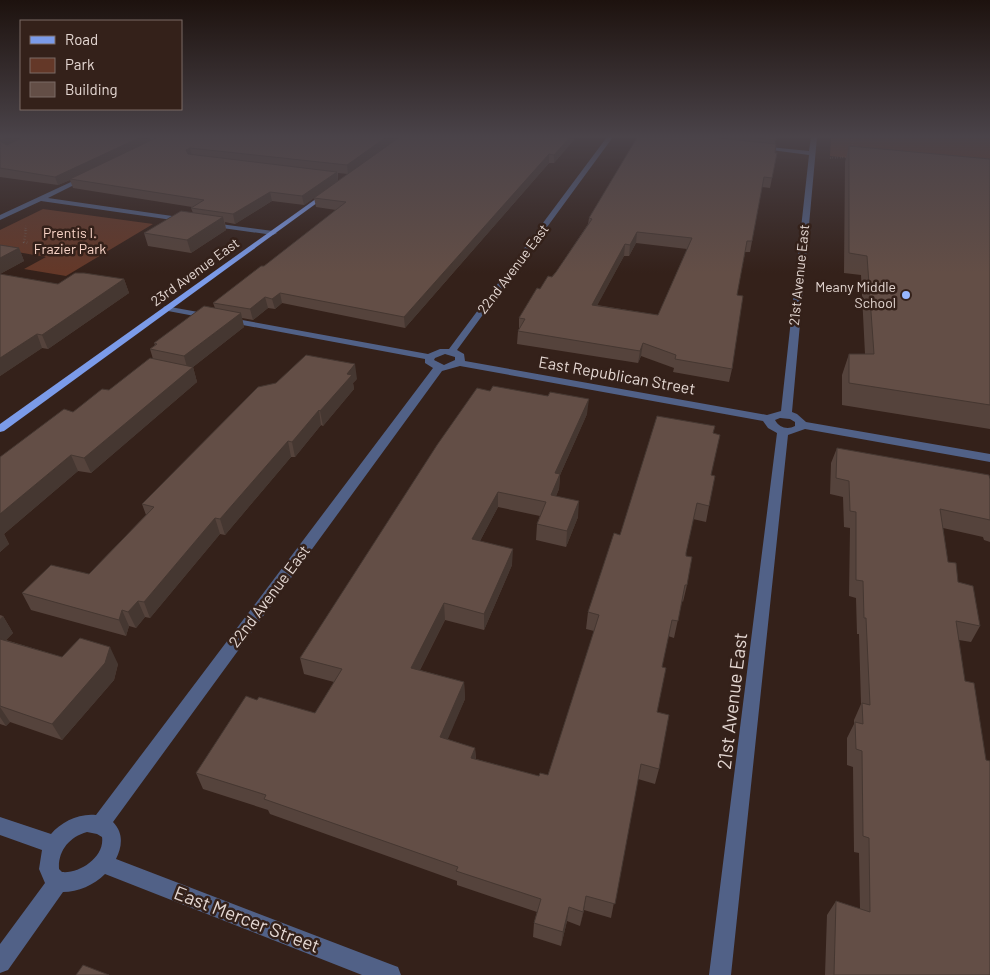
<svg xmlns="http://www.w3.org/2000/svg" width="990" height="975" viewBox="0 0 990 975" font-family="Barlow,sans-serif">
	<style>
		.green { fill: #643828 }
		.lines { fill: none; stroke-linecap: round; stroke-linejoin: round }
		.path-far1 { stroke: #6e5d57; stroke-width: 2; stroke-dasharray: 0.5 2; stroke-linecap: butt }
		.path { stroke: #6e5d57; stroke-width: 2.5; stroke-dasharray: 0.5 2.5; stroke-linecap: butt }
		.lane { fill: #516187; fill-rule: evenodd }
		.street { fill: #516187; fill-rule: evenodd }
		.primary { fill: #7b9be9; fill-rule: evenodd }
		.wall { fill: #55433c; fill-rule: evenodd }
		.shaded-wall { fill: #453731 }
		.building { fill: #634e46; stroke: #453731; fill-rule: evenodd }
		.poi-dot { fill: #97b6fd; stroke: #34211a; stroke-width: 2 }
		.labels { text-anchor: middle; stroke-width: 5; stroke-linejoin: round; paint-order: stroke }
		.far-park-label { font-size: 14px; fill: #f9d5c8; stroke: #34211a }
		.far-street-label { font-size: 14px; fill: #e4d7d2; stroke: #34211a }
		.far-poi-label { font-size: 14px; fill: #e4d7d2; stroke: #34211a; text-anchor: end }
		.street-label { font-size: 16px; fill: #e4d7d2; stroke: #34211a }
		.near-street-label { font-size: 19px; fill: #e4d7d2; stroke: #34211a }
	</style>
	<rect width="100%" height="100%" fill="#34211a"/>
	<path class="green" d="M831,137H990V172L830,156Z
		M43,209L153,224L66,276L24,269L46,257L0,249V230Z"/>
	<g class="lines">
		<path class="path-far1" d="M852,137L853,149
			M830,158L849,157
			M25,231L26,226"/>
		<path class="path" d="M26,230L24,242L28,243"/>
		<path class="lane" d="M132,137H147L166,140L163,142Z"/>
		<path class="street" d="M607,137H613L457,350L464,354L465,361L767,415L781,411L809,155L756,148L759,146L809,151L811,137H817L792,412L797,414L806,422L990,454V462L805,429L788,435L731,975H709L777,433L768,428L763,421L460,366L442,371L113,822C124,833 122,847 116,859L390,964L398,967L401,975H362L105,874C94,885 78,892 63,892L8,970L0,973V944L45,883L39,869L42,850L0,835V817L51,834C61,822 79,813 96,815L433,368L425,363V359L168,311L163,308L165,306L428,354L440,349H449ZM445,354L455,357V360L444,365L434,360L435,358ZM780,418L790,419L795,422V426C788,430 779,428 775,420ZM87,832L97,834L102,837C105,857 79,874 62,872L59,869C58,851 69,837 87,832Z
			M86,175L88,176V178L48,198L186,218L190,220L186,222L41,201L0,220V215Z
			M205,222L273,231L277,233L273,235L208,226H205Z"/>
		<path class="primary" d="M327,191L332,192L4,431L0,432V424Z"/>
	</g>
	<path class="wall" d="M0,136H400L348,174L338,173V181L577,136L554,163H549L405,328L282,303L275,309L268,308L253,320L242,318L244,327L193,367L197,382L91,473L78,471L4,534L9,544L0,552V457L109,390L153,359L150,349L155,345L154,343L215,308L213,303L264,266L336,210L316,207L314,198L304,205L272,201L235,224L225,222L226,230L191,253L148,246L144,233L193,213L191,208L192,207L73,188L70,180L58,185L0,177ZM150,137H158L151,141Z
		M638,136H776L775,144V153H777L770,188L762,187L750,252H745L737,295L732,369L729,382L673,372L674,368L641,356L638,363L517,344L518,331L519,329V318L540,289L556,272L588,224L589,218ZM636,243L687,249L658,315L597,305L624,256H629Z
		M849,146L990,159V429L842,405V375L849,354H865L861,275L844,273L845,162Z
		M0,245L19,248L24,261L0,274L58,284L124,279L129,293L48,349L42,348L0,376Z
		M357,379L353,383L354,389L323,426L321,425L295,457H291L225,535L220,534L150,618L145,617L136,628L129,626L126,636L31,610L22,593L89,574L146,515L142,504Z
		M587,414L560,475L559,489L556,496L578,517L566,547L536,540L537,524L540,516L498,507L480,541L512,565L484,630L445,620L420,670L464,682L465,699L447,739L475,748L476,759L539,776L548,775L594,631L586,629L588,612L620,535L714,433L709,506L706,522L693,519L686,553L687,585L683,602L682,601L674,638L668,636L662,667L657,712L659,769L655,784L638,779L611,918L584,910L580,926L567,921L561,946L533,937L534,923L537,912L457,885V881L270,814L268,810L203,789L196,773L257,700L315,713L334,682L304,674L300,658Z
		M837,448L990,479V542L984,540L983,537L943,528L948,562L980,626L971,642L959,640L990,975H825L827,915L836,901L860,909L859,853L854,852L853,767L847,765V738L854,724V720L861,704L859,634H857L856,598L849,596L850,528L844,527L843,497L830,494L831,463Z
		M0,615L3,616L13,633L6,640L62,657L118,664L114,680L62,740L10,722L6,726L0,724Z"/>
	<path class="shaded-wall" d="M11,136H33L3,149L0,141Z
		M143,136H150L151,142L70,179V180L58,185L55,177Z
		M388,136H400L348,174L347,165Z
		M571,136H577L554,163V155Z
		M190,148L192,156L188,158L186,150Z
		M549,154V163L405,328L404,317Z
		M337,172L338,181L304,205L302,196Z
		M270,192L272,201L235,224L233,214Z
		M223,217L226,230L191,253L187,240Z
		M637,232L636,243L629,256L630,245Z
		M625,244L624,256L591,317L592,305Z
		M19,248L24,261L0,274V258Z
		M124,279L129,293L48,349L42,335Z
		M280,293L282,303L275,309L272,299Z
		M265,297L268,308L253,320L250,309Z
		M241,313L244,327L193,367L197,382L91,473L84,458L188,371L184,356Z
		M37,334L42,348L0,376V358Z
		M643,343L641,356L638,363L640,351Z
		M355,364L357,379L353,383L354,389L323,426L320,411L347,374Z
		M589,399L587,414L560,475L559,489L550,511L551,495L555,473Z
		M319,410L321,425L295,457L292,442Z
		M288,441L291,457L225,535L220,519Z
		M71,455L78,471L4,534L9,544L0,552V514Z
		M498,492V507L472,556V539Z
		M579,501L578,517L566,547L567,531Z
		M215,518L220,534L150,618L144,602Z
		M513,549L512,565L484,630V614Z
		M138,601L145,617L136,628L128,612Z
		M444,603L445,620L413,684L411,668Z
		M122,610L129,626L126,636L119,620Z
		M3,616L13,633L0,646V619Z
		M110,647L118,664L114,680L62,740L52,724Z
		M464,682L465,699L442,753L440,737Z
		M0,707L10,722L6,726L0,717Z
		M475,748L476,764L471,758Z
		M586,896L584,910L580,926L583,912Z
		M569,907L567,921L561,946L563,932Z"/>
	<path class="building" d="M0,136H11L0,141L7,145L25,136H143L55,177L0,168Z
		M160,136H388L347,165L190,148L186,150L188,154L337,172L302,196L270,192L233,214L191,208L204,200L70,179Z
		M401,136H571L554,155L549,154L404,317L280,293L272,299L265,297L250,309L213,303L261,266H264L346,202L314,198Z
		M638,136H699L776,144L775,153H777L772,178L764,177L752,241H747L737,295L743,296L732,369L675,359L676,355L643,343L640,351L518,331L525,319L519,318L537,288L540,289L548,276L552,277L556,272L592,219L589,218ZM637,232L692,238L658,315L592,305L625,244L630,245Z
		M734,136H776V140Z
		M849,146L990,159V405L849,383V354H874L867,256L849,253Z
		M181,211L223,217L187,240L144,233Z
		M0,245L19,248L0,258Z
		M75,273H84L124,279L42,335L37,334L0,358V274L58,284Z
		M204,306L241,313L184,356L150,349L157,344L154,343Z
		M306,355L355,364L347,374L352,375L320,411L319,410L292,442L288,441L220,519L215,518L144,602L138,601L128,612L122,610L119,620L22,593L51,565L89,574L154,507L142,504L258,387L276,383Z
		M150,358L193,367L84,458L71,455L0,514V457L64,409L73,412L102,389L109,390Z
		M493,386L548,396L550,392L589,399L555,473L560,474L551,495L579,501L567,531L537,524L546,502L498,492L472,539L513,549L484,614L444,603L411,668L464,682L440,737L475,748L471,758L539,776L540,773L548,775L599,615L588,612L614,533L620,535L657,416L715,426L713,433L720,435L711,475L715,476L709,506L697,503L686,553V556L692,557L687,585H685L678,621L672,620L662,667L666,668L657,712L669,715L659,769L641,764L615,904L586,896L583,912L569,907L563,932L534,923L541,899L456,871L458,867L264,799L266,795L196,773L246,696L257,700L259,697L315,713L342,669L300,658L437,445L477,388L490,391Z
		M837,448L989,475L990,479V520L940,509L948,562L956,563L958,582L973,586L980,626L956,621L965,681L974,683L986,760L990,761V975H834L836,901L870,912L869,838L863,836L862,751L856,749L855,722L863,724L862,703L870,705L866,618H864L863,581L856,580V512L850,511L849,481L836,478Z
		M80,638L110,647L105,663L52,724L0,706V639L62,657Z
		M83,965L109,975H76Z"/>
	<linearGradient id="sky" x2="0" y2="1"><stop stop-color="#1d120e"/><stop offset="0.5" stop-color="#4a4349"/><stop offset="1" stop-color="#4a4349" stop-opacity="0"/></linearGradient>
	<rect width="990" height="273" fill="url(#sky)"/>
	<circle class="poi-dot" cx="906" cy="295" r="5"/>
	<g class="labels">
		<g class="far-park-label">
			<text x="70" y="238">Prentis I.<tspan x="70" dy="16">Frazier Park</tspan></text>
		</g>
		<g class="far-street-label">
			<text transform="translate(513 269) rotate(-53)" y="5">22nd Avenue East</text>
			<text transform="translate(195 272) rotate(-36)" y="5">23rd Avenue East</text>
			<text transform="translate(799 275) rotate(-84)" y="5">21st Avenue East</text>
		</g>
		<g class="far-poi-label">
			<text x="896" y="292">Meany Middle<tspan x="896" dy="16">School</tspan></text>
		</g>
		<g class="street-label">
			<text transform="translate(617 375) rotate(10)" y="6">East Republican Street</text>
			<text transform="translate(269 596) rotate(-53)" y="6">22nd Avenue East</text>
		</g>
		<g class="near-street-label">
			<text transform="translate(732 701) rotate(-83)" y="7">21st Avenue East</text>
			<text transform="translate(247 919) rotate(21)" y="7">East Mercer Street</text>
		</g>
	</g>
	<rect x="20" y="20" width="162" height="90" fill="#34211a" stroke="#7a6a64"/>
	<rect x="30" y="36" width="25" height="8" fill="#7b9be9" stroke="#7a6a64"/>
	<text x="65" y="45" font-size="15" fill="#e4d7d2">Road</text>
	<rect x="30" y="58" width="25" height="15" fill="#643828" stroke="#7a6a64"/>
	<text x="65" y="70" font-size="15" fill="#e4d7d2">Park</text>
	<rect x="30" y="82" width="25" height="15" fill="#634e46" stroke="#7a6a64"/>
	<text x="65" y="95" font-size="15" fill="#e4d7d2">Building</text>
</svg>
